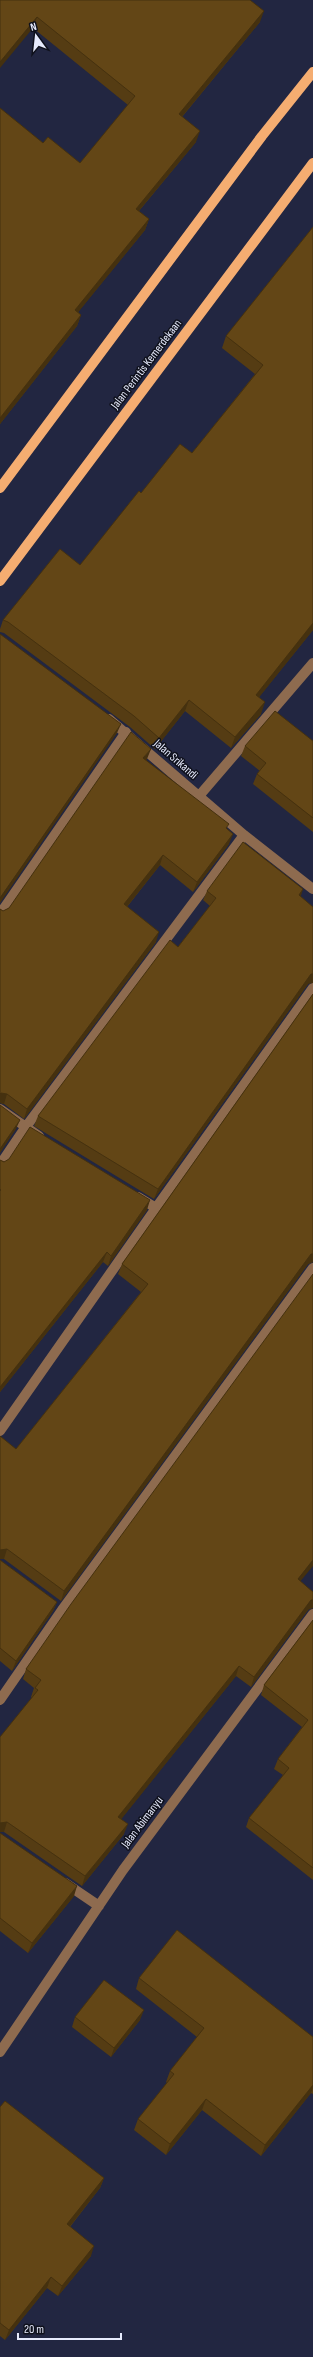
<svg xmlns="http://www.w3.org/2000/svg" width="313" height="2357" viewBox="0 0 313 2357" font-family="'Sofia Sans Condensed',sans-serif">
	<style>
		.lines { fill: none; stroke-linecap: round; stroke-linejoin: round }
		.minor { stroke: #8e6b4f; stroke-width: 10 }
		.major { stroke: #f5ad71; stroke-width: 10 }
		.wall { fill: #553c13 }
		.shaded-wall { fill: #45310f }
		.building { fill: #634616; stroke: #45310f }
		.labels { text-anchor: middle; stroke-width: 3; stroke-linejoin: round; paint-order: stroke }
		.street-label { font-size: 12px; fill: #e6eafc; stroke: #0f111c }
	</style>
	<rect width="100%" height="100%" fill="#222641"/>
	<g class="lines">
		<path class="minor" d="M109,719L244,835L313,889
			M199,796L313,663
			M0,914L126,732
			M0,1109L39,1136
			M0,1165L25,1128L244,835
			M138,1197L156,1208L313,988
			M0,1431L156,1208
			M0,1700L62,1610L313,1268
			M65,1883L99,1906
			M0,2052L123,1870L313,1614"/>
		<path class="major" d="M0,488L262,136L313,72
			M0,581L313,163"/>
	</g>
	<path class="wall" d="M0,0L260,22L182,117L196,142L139,211L149,219L145,230L78,312L81,315L77,326L0,424V108L43,143L80,163L128,105L33,28Z
		M313,227V630L259,697L261,714L231,748L185,711L155,749L130,727L4,633L0,632V629L3,620L80,565L141,493L192,453L255,374L222,348L226,336Z
		M313,741V832L253,784L257,774L260,771L241,756L245,746Z
		M147,759L146,760L227,829L229,844L193,892L160,865L127,907L156,942L24,1119L4,1104L0,1103V909L3,911L9,908Z
		M207,891L301,897L308,984L154,1199L34,1126L38,1116L178,947L210,906L203,900Z
		M313,994V1262L308,1264L61,1601L4,1559H0L16,1449L141,1292L118,1274L122,1264Z
		M0,1160L147,1210L108,1266L103,1262L0,1392Z
		M0,1560L57,1602L53,1611L12,1671L0,1661Z
		M300,1581L308,1610L251,1687L236,1676L121,1819L124,1834L82,1886L4,1832H0L32,1698L31,1697L34,1688L23,1679L26,1669Z
		M313,1620V1880L246,1827L249,1818L283,1775L274,1769L278,1759L302,1727L261,1695L264,1685Z
		M0,1833L74,1896L28,1953L0,1931Z
		M139,1978L313,2037V2094L311,2093L261,2156L202,2110L166,2155L134,2130L138,2119L167,2083L166,2082L170,2071L197,2037L136,1989Z
		M75,2017L140,2020L111,2057L72,2027Z
		M0,2107L104,2178L100,2188L70,2227L91,2256L58,2296L47,2288L5,2340L0,2336Z"/>
	<path class="shaded-wall" d="M264,11L260,22L175,125L179,114Z
		M37,17L33,28L0,68V62Z
		M200,131L196,142L132,219L136,209Z
		M149,219L145,230L71,321L75,310Z
		M81,315L77,326L0,424V418Z
		M313,623V630L252,706L256,695Z
		M189,700L185,711L155,749L159,738Z
		M265,702L261,714L231,748L235,737Z
		M121,724L117,733L0,903V898Z
		M151,749L147,759L140,768L143,758Z
		M233,834L229,844L193,892L197,882Z
		M163,855L160,865L121,914L124,904Z
		M303,889L300,899L299,895Z
		M159,932L156,942L24,1119L27,1109Z
		M311,974H313V983L308,984L154,1199L158,1189Z
		M1,1093L7,1094L4,1104L0,1103V1094Z
		M20,1120L16,1129L0,1153V1149Z
		M150,1200L147,1210L108,1266L111,1256Z
		M107,1252L103,1262L0,1392V1387Z
		M311,1254H313V1262L308,1264L61,1601L64,1591Z
		M7,1549L4,1559H0V1550Z
		M313,1560V1566L294,1589L298,1579Z
		M311,1600H313V1608L308,1610L251,1687L254,1677Z
		M57,1602L53,1611L12,1671L16,1661Z
		M239,1666L236,1676L115,1827L118,1817Z
		M7,1822L4,1832H0V1823Z
		M128,1824L124,1834L82,1886L85,1876Z
		M77,1886L74,1896L28,1953L32,1943Z
		M144,2010L140,2020L111,2057L114,2048Z
		M313,2085V2088L311,2093L261,2156L265,2145Z
		M206,2099L202,2110L166,2155L170,2144Z
		M104,2178L100,2188L63,2235L67,2224Z
		M94,2246L91,2256L58,2296L62,2286Z
		M51,2277L47,2288L5,2340L9,2330Z"/>
	<path class="building" d="M0,0H250L264,11L179,114L200,131L136,209L149,219L75,310L81,315L0,418V108L43,143L48,137L80,163L135,96L37,17L0,62Z
		M313,227V623L256,695L265,702L235,737L189,700L159,738L134,716L8,622L3,620L60,549L80,565L139,491L141,493L180,444L192,453L263,365L226,336Z
		M0,634L121,724L0,898Z
		M275,711L313,741V818L257,774L266,763L245,746Z
		M131,732L151,749L143,758L229,824L226,828L233,834L197,882L163,855L124,904L159,932L27,1109L7,1094L1,1093L0,1094V909L3,911L9,908Z
		M243,842L303,889L299,895L313,907V974H311L158,1189L38,1116L170,940L178,947L216,898L207,891Z
		M313,994V1254H311L64,1591L7,1549L0,1550V1436L16,1449L148,1284L122,1264Z
		M0,1105L20,1120L0,1149Z
		M30,1127L150,1200L111,1256L107,1252L0,1387V1191L1,1190L0,1189V1160L4,1162L9,1159Z
		M313,1274V1560L298,1579L313,1592V1600H311L254,1677L239,1666L118,1817L128,1824L85,1876L7,1822L0,1823V1737L38,1690L35,1688L41,1680L26,1669L71,1604Z
		M0,1560L57,1602L16,1661L0,1648Z
		M313,1620V1868L249,1818L289,1768L278,1759L308,1720L264,1685Z
		M0,1833L77,1886L32,1943L0,1918Z
		M177,1930L313,2037V2085L265,2145L206,2099L170,2144L138,2119L174,2074L170,2071L204,2028L139,1978Z
		M104,1980L144,2010L114,2048L75,2017Z
		M5,2101L104,2178L67,2224L94,2246L62,2286L51,2277L9,2330L0,2323V2107Z"/>
	<g class="labels">
		<g class="street-label">
			<text transform="translate(146 364) rotate(-53)" y="4">Jalan Perintis Kemerdekaan</text>
			<text transform="translate(176 759) rotate(41)" y="4">Jalan Srikandi</text>
			<text transform="translate(142 1822) rotate(-53)" y="4">Jalan Abimanyu</text>
		</g>
	</g>
	<g transform="translate(36 36) rotate(345)" stroke="#0f111c" stroke-width="3" paint-order="stroke">
	<path d="M0-3L7 15L0 10L-7 15Z" fill="#e6eafc"/>
	<text y="-6" font-size="11" font-weight="bold" text-anchor="middle" fill="#e6eafc">N</text>
	</g>
	<path d="M18 2333v6h103v-6" fill="none" stroke="#e6eafc" stroke-width="2"/>
	<text x="24" y="2333" font-size="12" fill="#e6eafc" stroke="#0f111c" stroke-width="3" paint-order="stroke">20 m</text>
</svg>
